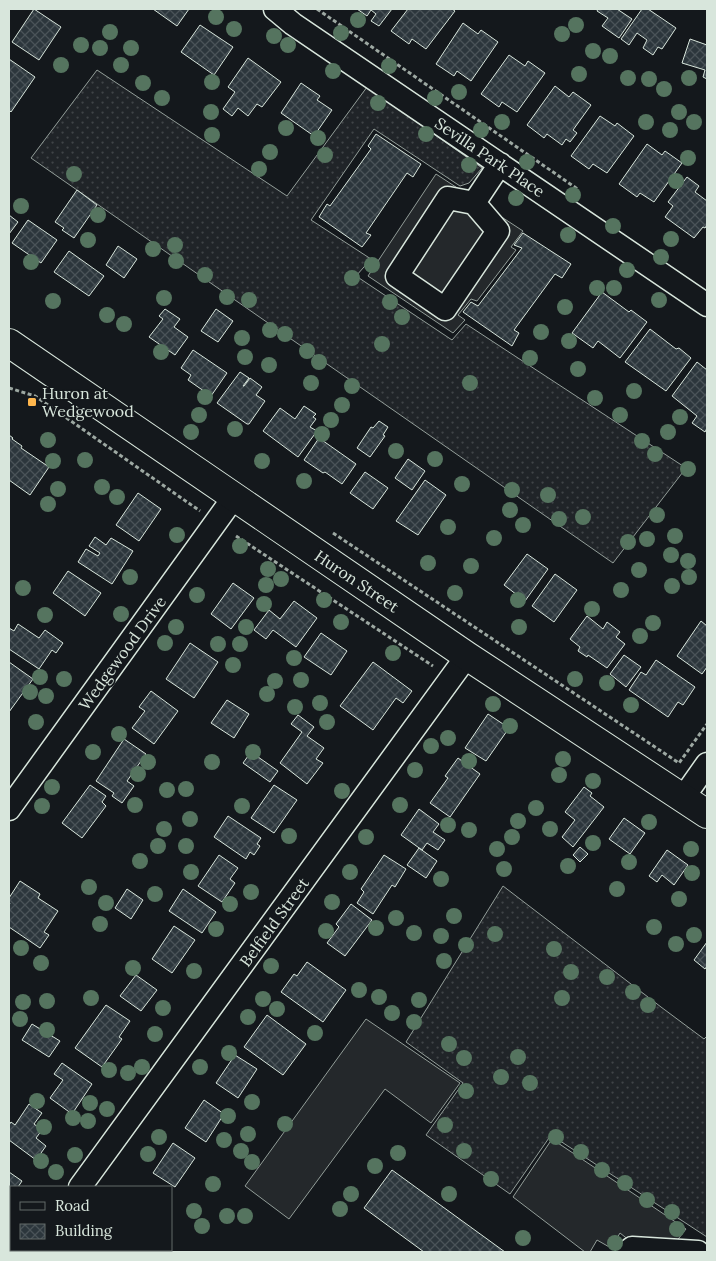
<svg xmlns="http://www.w3.org/2000/svg" width="716" height="1261" viewBox="0 0 716 1261" font-family="Lora,serif">
	<style>
		.grass { fill: url(#grass-dots); stroke: #939e99 }
		.parking { fill: #24282b; stroke: #939e99 }
		.building { fill: url(#building-cross-hatch); stroke: #d8e6dc }
		.lines { fill: none; stroke-linecap: round; stroke-linejoin: round }
		.minor-casing { stroke: #d8e6dc; stroke-width: 25 }
		.major-casing { stroke: #d8e6dc; stroke-width: 30 }
		.path { stroke: #9da8a2; stroke-width: 3; stroke-dasharray: 4 2.5; stroke-linecap: butt }
		.minor { stroke: #14181c; stroke-width: 22 }
		.major { stroke: #14181c; stroke-width: 28 }
		.tree { fill: #55745f }
		.poi-dot { fill: #ffb74d; stroke: #14181c; stroke-width: 2 }
		.labels { text-anchor: middle; stroke-width: 4; stroke-linejoin: round; paint-order: stroke }
		.street-label { font-size: 16px; fill: #d8e6dc; stroke: #14181c }
		.poi-label { font-size: 16px; fill: #d8e6dc; stroke: #14181c; text-anchor: start }
	</style>
	<defs>
		<pattern id="grass-dots" width="8" height="8" patternUnits="userSpaceOnUse" patternTransform="scale(1.25)"><rect width="8" height="8" fill="#202428"/><path d="M2 2h.1M6 6h.1" fill="none" stroke="#404447" stroke-width="1.8" stroke-linecap="round"/></pattern>
		<pattern id="building-cross-hatch" width="8" height="8" patternUnits="userSpaceOnUse" patternTransform="scale(1.25)"><rect width="8" height="8" fill="#2c363c"/><path d="M0 0l8 8M0 8l8-8" fill="none" stroke="#4a5358"/></pattern>
	</defs>
	<rect width="100%" height="100%" fill="#14181c"/>
	<path class="grass" d="M97,70L287,196L367,87L482,168L469,183L460,186L374,129L311,220L371,259L356,276L452,340L466,324L686,468L613,563L31,158Z
		M503,886L661,1007L704,1039L707,1036V1237L551,1135L510,1194L426,1135L463,1083L406,1042Z"/>
	<path class="parking" d="M436,174L523,231L511,247L516,250L477,301L471,299L458,315L465,320L453,333L368,276Z
		M366,1019L460,1083L431,1123L385,1089L289,1219L245,1186Z
		M552,1139L686,1229L668,1252H644L620,1233L611,1248L597,1240L590,1252H585L513,1197Z"/>
	<path class="building" d="M34,9L61,27L39,60L12,42Z
		M153,9H189L177,26Z
		M357,9H392L379,26L371,21L376,14L371,10L367,16Z
		M408,9H452L455,11L426,49L412,39L409,44L391,31Z
		M598,9H617L632,19L619,38L602,26L608,18L597,11Z
		M642,9H648L676,28L662,49L658,47L653,55L643,48L647,40L637,33L629,45L621,39Z
		M463,23L478,34L481,30L498,42L471,81L457,71L454,76L436,64Z
		M200,25L233,47L214,75L181,52Z
		M690,39L707,45V79L703,77L705,70L682,63Z
		M509,55L525,66L528,61L545,73L517,112L502,102L499,107L481,94Z
		M248,58L281,82L262,107L257,104L248,116L238,108L232,116L223,109L235,92L228,87Z
		M9,59L35,77L11,112L9,110Z
		M301,83L320,96L317,100L332,110L314,136L281,113Z
		M555,86L569,97L573,92L591,105L573,130L577,133L570,142L566,139L562,145L547,134L544,138L527,125Z
		M600,116L615,126L617,123L634,136L607,173L593,164L589,169L571,156Z
		M376,134L421,164L413,177L407,173L366,233L371,235L362,247L319,217L327,204L330,206L371,149L368,146Z
		M647,144L662,155L665,151L682,163L654,202L640,193L637,197L619,184Z
		M687,177L699,186L695,192L707,201V225L705,228L703,227L694,238L665,217L673,206L668,202Z
		M77,190L97,205L74,238L62,230L64,228L55,222Z
		M9,215L18,222L9,234Z
		M28,220L57,240L41,263L12,243Z
		M523,233L571,264L562,278L555,274L514,330L519,333L512,346L463,312L471,302L478,306L522,248L514,245Z
		M118,246L137,259L124,278L106,265Z
		M69,251L104,276L89,296L54,272Z
		M602,292L629,312L631,310L647,322L620,358L598,341L593,348L572,333Z
		M165,309L180,319L174,327L188,337L175,355L149,337L163,319L159,316Z
		M216,309L233,321L218,342L201,331Z
		M650,329L676,349L679,348L691,358L666,391L625,362Z
		M193,350L227,373L211,396L188,380L191,375L181,368Z
		M697,362L707,370V428L705,432L692,423L697,416L672,396Z
		M240,372L249,378L243,386H244L250,378L262,387L256,395L265,401L249,424H247L217,403Z
		M304,406L316,414L313,417L316,419L310,427L317,431L298,457L263,431L280,408L295,419Z
		M379,421L388,427L383,435L385,436L370,457L357,448L371,427L373,428Z
		M9,435L13,438L12,439L22,446L21,448L49,467L30,495L9,480Z
		M319,438L356,464L342,484L325,472L323,473L304,460Z
		M408,459L425,471L412,490L395,478Z
		M365,472L388,488L373,509L350,493Z
		M425,480L446,495L418,535L396,521Z
		M138,493L161,509L139,541L116,525Z
		M95,537L106,545L111,538L133,551L112,584L78,562L86,549L98,556L100,553L89,546Z
		M527,554L548,569L525,601L504,585Z
		M68,571L101,593L85,616L53,593Z
		M555,574L577,590L554,622L532,606Z
		M233,583L254,598L231,629L211,614Z
		M294,601L317,618L296,647L273,630L266,639L254,630L269,610L280,619Z
		M587,616L603,629L607,622L620,632L616,637L625,644L607,668L588,655L587,657L578,651L580,647L570,639Z
		M701,621L707,626V667L702,674L677,656Z
		M18,624L39,638L45,630L63,643L56,653L52,650L39,669L9,649V628L14,631Z
		M321,633L347,651L331,675L304,657Z
		M190,643L218,662L194,698L166,679Z
		M624,655L641,667L626,687L610,674Z
		M656,660L695,687L683,705L678,702L668,717L629,690L641,672L646,675Z
		M9,662L33,679L9,712Z
		M373,662L412,691L403,703L396,698L373,730L340,706Z
		M151,691L178,711L154,744L132,728L145,711L139,707Z
		M227,700L249,714L234,738L211,723Z
		M488,714L509,728L486,761L465,748Z
		M298,715L314,727L307,736L324,748L316,759L323,763L307,784L280,763L302,732L291,724Z
		M124,739L146,754L127,781L134,786L122,803L112,796L114,793L96,781Z
		M251,752L278,771L270,782L243,763Z
		M458,758L480,774L450,817L430,803L448,778L445,776Z
		M90,785L106,796L102,802L106,806L82,838L62,823Z
		M274,785L297,800L274,833L251,818Z
		M584,787L592,793L590,796L604,807L573,847L562,837L575,820L565,812Z
		M419,809L439,824L433,832L445,840L438,850L427,843L422,850L401,835Z
		M228,816L261,838L257,844L260,846L254,855L250,852L246,859L214,837Z
		M624,818L645,833L630,854L609,839Z
		M580,847L588,854L580,862L573,855Z
		M419,848L437,861L426,878L407,865Z
		M667,850L688,865L674,885L662,875L657,882L649,876Z
		M219,855L238,868L230,879L235,883L222,902L198,886Z
		M384,855L406,869L395,887L392,885L373,914L357,903L364,892L361,889Z
		M20,881L40,894L38,898L58,911L44,932L49,935L40,948L9,927V905L10,903L9,902V898Z
		M127,889L143,900L131,919L115,908Z
		M183,889L216,912L202,933L169,911Z
		M351,904L372,920L345,956L327,943L339,927L336,924Z
		M174,926L195,940L172,973L152,959Z
		M707,942V966L705,969L694,960Z
		M307,962L346,990L323,1022L281,992L294,974L297,976Z
		M136,975L157,990L141,1011L120,996Z
		M106,1005L130,1021L119,1037L122,1039L102,1067L75,1048Z
		M267,1015L306,1044L283,1075L244,1047Z
		M32,1024L60,1041L49,1057L22,1040Z
		M235,1055L257,1069L238,1098L216,1083Z
		M62,1063L92,1084L72,1114L50,1098L63,1080L54,1074Z
		M204,1100L224,1114L206,1142L185,1128Z
		M29,1104L42,1113L34,1124L42,1130L36,1138L46,1146L36,1160L9,1140V1125L11,1122L15,1125Z
		M173,1143L195,1158L175,1187L153,1173Z
		M392,1170L505,1252H424L364,1208Z
		M9,1172L22,1181L18,1187H11V1197L9,1200Z
		M95,1250H127L125,1252H93Z"/>
	<g class="lines">
		<g class="minor-casing">
			<path id="minor" d="M275,9L293,24L707,305
				M474,203L498,231L445,309L397,276L448,198L474,203L500,164
				M683,798L707,764
				M9,809L234,497
				M80,1187L467,656
				M33,1252L35,1250
				M627,1252L632,1248L698,1252"/>
		</g>
		<g class="major-casing">
			<path id="major" d="M9,343L467,656L707,814"/>
		</g>
		<path class="path" d="M317,9L579,190
			M9,388L35,396L200,511
			M333,533L679,763L707,724
			M236,536L433,666"/>
		<use href="#minor" class="minor"/>
		<use href="#major" class="major"/>
	</g>
	<g class="tree">
		<circle cx="216" cy="17" r="8"/>
		<circle cx="358" cy="20" r="8"/>
		<circle cx="576" cy="25" r="8"/>
		<circle cx="234" cy="29" r="8"/>
		<circle cx="110" cy="32" r="8"/>
		<circle cx="341" cy="33" r="8"/>
		<circle cx="562" cy="34" r="8"/>
		<circle cx="274" cy="36" r="8"/>
		<circle cx="81" cy="45" r="8"/>
		<circle cx="288" cy="45" r="8"/>
		<circle cx="100" cy="48" r="8"/>
		<circle cx="131" cy="48" r="8"/>
		<circle cx="593" cy="51" r="8"/>
		<circle cx="610" cy="56" r="8"/>
		<circle cx="61" cy="65" r="8"/>
		<circle cx="121" cy="65" r="8"/>
		<circle cx="389" cy="66" r="8"/>
		<circle cx="333" cy="71" r="8"/>
		<circle cx="579" cy="74" r="8"/>
		<circle cx="628" cy="78" r="8"/>
		<circle cx="689" cy="78" r="8"/>
		<circle cx="649" cy="79" r="8"/>
		<circle cx="212" cy="82" r="8"/>
		<circle cx="143" cy="83" r="8"/>
		<circle cx="664" cy="89" r="8"/>
		<circle cx="459" cy="92" r="8"/>
		<circle cx="162" cy="98" r="8"/>
		<circle cx="435" cy="98" r="8"/>
		<circle cx="378" cy="103" r="8"/>
		<circle cx="211" cy="112" r="8"/>
		<circle cx="679" cy="112" r="8"/>
		<circle cx="502" cy="122" r="8"/>
		<circle cx="646" cy="122" r="8"/>
		<circle cx="694" cy="122" r="8"/>
		<circle cx="286" cy="128" r="8"/>
		<circle cx="481" cy="130" r="8"/>
		<circle cx="670" cy="130" r="8"/>
		<circle cx="426" cy="134" r="8"/>
		<circle cx="212" cy="135" r="8"/>
		<circle cx="318" cy="138" r="8"/>
		<circle cx="270" cy="152" r="8"/>
		<circle cx="325" cy="155" r="8"/>
		<circle cx="688" cy="158" r="8"/>
		<circle cx="527" cy="162" r="8"/>
		<circle cx="469" cy="165" r="8"/>
		<circle cx="259" cy="169" r="8"/>
		<circle cx="74" cy="174" r="8"/>
		<circle cx="676" cy="181" r="8"/>
		<circle cx="573" cy="195" r="8"/>
		<circle cx="516" cy="198" r="8"/>
		<circle cx="21" cy="206" r="8"/>
		<circle cx="98" cy="215" r="8"/>
		<circle cx="613" cy="226" r="8"/>
		<circle cx="568" cy="235" r="8"/>
		<circle cx="671" cy="239" r="8"/>
		<circle cx="88" cy="240" r="8"/>
		<circle cx="175" cy="245" r="8"/>
		<circle cx="153" cy="249" r="8"/>
		<circle cx="661" cy="257" r="8"/>
		<circle cx="176" cy="261" r="8"/>
		<circle cx="31" cy="262" r="8"/>
		<circle cx="372" cy="265" r="8"/>
		<circle cx="627" cy="270" r="8"/>
		<circle cx="205" cy="275" r="8"/>
		<circle cx="352" cy="278" r="8"/>
		<circle cx="597" cy="288" r="8"/>
		<circle cx="614" cy="288" r="8"/>
		<circle cx="227" cy="297" r="8"/>
		<circle cx="164" cy="298" r="8"/>
		<circle cx="249" cy="300" r="8"/>
		<circle cx="659" cy="300" r="8"/>
		<circle cx="53" cy="301" r="8"/>
		<circle cx="390" cy="302" r="8"/>
		<circle cx="565" cy="307" r="8"/>
		<circle cx="107" cy="315" r="8"/>
		<circle cx="402" cy="317" r="8"/>
		<circle cx="124" cy="324" r="8"/>
		<circle cx="270" cy="330" r="8"/>
		<circle cx="541" cy="332" r="8"/>
		<circle cx="285" cy="334" r="8"/>
		<circle cx="242" cy="338" r="8"/>
		<circle cx="569" cy="341" r="8"/>
		<circle cx="382" cy="344" r="8"/>
		<circle cx="307" cy="351" r="8"/>
		<circle cx="161" cy="352" r="8"/>
		<circle cx="245" cy="357" r="8"/>
		<circle cx="530" cy="358" r="8"/>
		<circle cx="319" cy="362" r="8"/>
		<circle cx="269" cy="365" r="8"/>
		<circle cx="578" cy="369" r="8"/>
		<circle cx="311" cy="383" r="8"/>
		<circle cx="470" cy="383" r="8"/>
		<circle cx="352" cy="386" r="8"/>
		<circle cx="634" cy="391" r="8"/>
		<circle cx="205" cy="397" r="8"/>
		<circle cx="595" cy="398" r="8"/>
		<circle cx="342" cy="405" r="8"/>
		<circle cx="199" cy="415" r="8"/>
		<circle cx="620" cy="415" r="8"/>
		<circle cx="680" cy="417" r="8"/>
		<circle cx="331" cy="420" r="8"/>
		<circle cx="235" cy="429" r="8"/>
		<circle cx="191" cy="432" r="8"/>
		<circle cx="668" cy="432" r="8"/>
		<circle cx="322" cy="434" r="8"/>
		<circle cx="48" cy="440" r="8"/>
		<circle cx="642" cy="441" r="8"/>
		<circle cx="396" cy="451" r="8"/>
		<circle cx="655" cy="454" r="8"/>
		<circle cx="435" cy="459" r="8"/>
		<circle cx="85" cy="460" r="8"/>
		<circle cx="53" cy="461" r="8"/>
		<circle cx="262" cy="461" r="8"/>
		<circle cx="688" cy="469" r="8"/>
		<circle cx="304" cy="481" r="8"/>
		<circle cx="462" cy="484" r="8"/>
		<circle cx="102" cy="487" r="8"/>
		<circle cx="58" cy="489" r="8"/>
		<circle cx="512" cy="490" r="8"/>
		<circle cx="548" cy="495" r="8"/>
		<circle cx="117" cy="497" r="8"/>
		<circle cx="48" cy="504" r="8"/>
		<circle cx="510" cy="510" r="8"/>
		<circle cx="657" cy="515" r="8"/>
		<circle cx="583" cy="517" r="8"/>
		<circle cx="559" cy="519" r="8"/>
		<circle cx="523" cy="525" r="8"/>
		<circle cx="448" cy="527" r="8"/>
		<circle cx="177" cy="535" r="8"/>
		<circle cx="675" cy="536" r="8"/>
		<circle cx="494" cy="538" r="8"/>
		<circle cx="647" cy="539" r="8"/>
		<circle cx="628" cy="542" r="8"/>
		<circle cx="240" cy="546" r="8"/>
		<circle cx="671" cy="555" r="8"/>
		<circle cx="688" cy="561" r="8"/>
		<circle cx="428" cy="563" r="8"/>
		<circle cx="471" cy="566" r="8"/>
		<circle cx="268" cy="569" r="8"/>
		<circle cx="639" cy="570" r="8"/>
		<circle cx="130" cy="577" r="8"/>
		<circle cx="689" cy="577" r="8"/>
		<circle cx="281" cy="579" r="8"/>
		<circle cx="266" cy="585" r="8"/>
		<circle cx="672" cy="586" r="8"/>
		<circle cx="23" cy="588" r="8"/>
		<circle cx="621" cy="590" r="8"/>
		<circle cx="455" cy="593" r="8"/>
		<circle cx="197" cy="595" r="8"/>
		<circle cx="324" cy="600" r="8"/>
		<circle cx="518" cy="600" r="8"/>
		<circle cx="264" cy="604" r="8"/>
		<circle cx="592" cy="609" r="8"/>
		<circle cx="121" cy="614" r="8"/>
		<circle cx="45" cy="615" r="8"/>
		<circle cx="341" cy="622" r="8"/>
		<circle cx="653" cy="623" r="8"/>
		<circle cx="176" cy="627" r="8"/>
		<circle cx="246" cy="627" r="8"/>
		<circle cx="519" cy="627" r="8"/>
		<circle cx="640" cy="636" r="8"/>
		<circle cx="165" cy="643" r="8"/>
		<circle cx="218" cy="644" r="8"/>
		<circle cx="240" cy="644" r="8"/>
		<circle cx="393" cy="653" r="8"/>
		<circle cx="294" cy="658" r="8"/>
		<circle cx="233" cy="665" r="8"/>
		<circle cx="40" cy="677" r="8"/>
		<circle cx="64" cy="679" r="8"/>
		<circle cx="575" cy="679" r="8"/>
		<circle cx="301" cy="680" r="8"/>
		<circle cx="275" cy="681" r="8"/>
		<circle cx="607" cy="683" r="8"/>
		<circle cx="30" cy="692" r="8"/>
		<circle cx="267" cy="694" r="8"/>
		<circle cx="46" cy="696" r="8"/>
		<circle cx="320" cy="703" r="8"/>
		<circle cx="493" cy="704" r="8"/>
		<circle cx="631" cy="705" r="8"/>
		<circle cx="295" cy="707" r="8"/>
		<circle cx="36" cy="722" r="8"/>
		<circle cx="327" cy="722" r="8"/>
		<circle cx="510" cy="726" r="8"/>
		<circle cx="119" cy="734" r="8"/>
		<circle cx="448" cy="738" r="8"/>
		<circle cx="431" cy="746" r="8"/>
		<circle cx="93" cy="752" r="8"/>
		<circle cx="253" cy="752" r="8"/>
		<circle cx="563" cy="759" r="8"/>
		<circle cx="469" cy="761" r="8"/>
		<circle cx="148" cy="762" r="8"/>
		<circle cx="212" cy="762" r="8"/>
		<circle cx="415" cy="770" r="8"/>
		<circle cx="138" cy="774" r="8"/>
		<circle cx="559" cy="775" r="8"/>
		<circle cx="593" cy="781" r="8"/>
		<circle cx="52" cy="787" r="8"/>
		<circle cx="186" cy="789" r="8"/>
		<circle cx="167" cy="790" r="8"/>
		<circle cx="342" cy="791" r="8"/>
		<circle cx="135" cy="805" r="8"/>
		<circle cx="400" cy="805" r="8"/>
		<circle cx="42" cy="806" r="8"/>
		<circle cx="242" cy="806" r="8"/>
		<circle cx="536" cy="808" r="8"/>
		<circle cx="190" cy="819" r="8"/>
		<circle cx="518" cy="821" r="8"/>
		<circle cx="649" cy="822" r="8"/>
		<circle cx="448" cy="825" r="8"/>
		<circle cx="164" cy="829" r="8"/>
		<circle cx="550" cy="829" r="8"/>
		<circle cx="469" cy="830" r="8"/>
		<circle cx="289" cy="836" r="8"/>
		<circle cx="366" cy="837" r="8"/>
		<circle cx="512" cy="837" r="8"/>
		<circle cx="593" cy="843" r="8"/>
		<circle cx="158" cy="846" r="8"/>
		<circle cx="186" cy="846" r="8"/>
		<circle cx="497" cy="849" r="8"/>
		<circle cx="691" cy="849" r="8"/>
		<circle cx="140" cy="861" r="8"/>
		<circle cx="629" cy="862" r="8"/>
		<circle cx="568" cy="866" r="8"/>
		<circle cx="504" cy="869" r="8"/>
		<circle cx="191" cy="872" r="8"/>
		<circle cx="350" cy="872" r="8"/>
		<circle cx="692" cy="873" r="8"/>
		<circle cx="441" cy="879" r="8"/>
		<circle cx="89" cy="887" r="8"/>
		<circle cx="617" cy="889" r="8"/>
		<circle cx="251" cy="892" r="8"/>
		<circle cx="155" cy="894" r="8"/>
		<circle cx="679" cy="899" r="8"/>
		<circle cx="332" cy="902" r="8"/>
		<circle cx="106" cy="903" r="8"/>
		<circle cx="230" cy="904" r="8"/>
		<circle cx="454" cy="916" r="8"/>
		<circle cx="396" cy="918" r="8"/>
		<circle cx="100" cy="924" r="8"/>
		<circle cx="654" cy="927" r="8"/>
		<circle cx="376" cy="928" r="8"/>
		<circle cx="216" cy="929" r="8"/>
		<circle cx="326" cy="931" r="8"/>
		<circle cx="414" cy="933" r="8"/>
		<circle cx="495" cy="934" r="8"/>
		<circle cx="694" cy="935" r="8"/>
		<circle cx="441" cy="936" r="8"/>
		<circle cx="676" cy="944" r="8"/>
		<circle cx="466" cy="945" r="8"/>
		<circle cx="21" cy="948" r="8"/>
		<circle cx="554" cy="949" r="8"/>
		<circle cx="444" cy="961" r="8"/>
		<circle cx="41" cy="963" r="8"/>
		<circle cx="271" cy="966" r="8"/>
		<circle cx="133" cy="968" r="8"/>
		<circle cx="194" cy="971" r="8"/>
		<circle cx="571" cy="972" r="8"/>
		<circle cx="607" cy="977" r="8"/>
		<circle cx="359" cy="990" r="8"/>
		<circle cx="633" cy="992" r="8"/>
		<circle cx="379" cy="997" r="8"/>
		<circle cx="91" cy="998" r="8"/>
		<circle cx="562" cy="998" r="8"/>
		<circle cx="263" cy="999" r="8"/>
		<circle cx="419" cy="1000" r="8"/>
		<circle cx="47" cy="1001" r="8"/>
		<circle cx="23" cy="1002" r="8"/>
		<circle cx="648" cy="1005" r="8"/>
		<circle cx="163" cy="1008" r="8"/>
		<circle cx="277" cy="1009" r="8"/>
		<circle cx="392" cy="1013" r="8"/>
		<circle cx="248" cy="1017" r="8"/>
		<circle cx="20" cy="1019" r="8"/>
		<circle cx="414" cy="1022" r="8"/>
		<circle cx="47" cy="1030" r="8"/>
		<circle cx="315" cy="1033" r="8"/>
		<circle cx="155" cy="1034" r="8"/>
		<circle cx="449" cy="1044" r="8"/>
		<circle cx="229" cy="1053" r="8"/>
		<circle cx="518" cy="1057" r="8"/>
		<circle cx="464" cy="1058" r="8"/>
		<circle cx="142" cy="1067" r="8"/>
		<circle cx="200" cy="1067" r="8"/>
		<circle cx="109" cy="1070" r="8"/>
		<circle cx="128" cy="1073" r="8"/>
		<circle cx="501" cy="1077" r="8"/>
		<circle cx="530" cy="1083" r="8"/>
		<circle cx="466" cy="1091" r="8"/>
		<circle cx="37" cy="1101" r="8"/>
		<circle cx="252" cy="1102" r="8"/>
		<circle cx="90" cy="1103" r="8"/>
		<circle cx="107" cy="1109" r="8"/>
		<circle cx="228" cy="1116" r="8"/>
		<circle cx="73" cy="1118" r="8"/>
		<circle cx="88" cy="1121" r="8"/>
		<circle cx="285" cy="1124" r="8"/>
		<circle cx="445" cy="1125" r="8"/>
		<circle cx="44" cy="1127" r="8"/>
		<circle cx="248" cy="1134" r="8"/>
		<circle cx="159" cy="1137" r="8"/>
		<circle cx="556" cy="1137" r="8"/>
		<circle cx="224" cy="1140" r="8"/>
		<circle cx="241" cy="1151" r="8"/>
		<circle cx="464" cy="1151" r="8"/>
		<circle cx="581" cy="1152" r="8"/>
		<circle cx="398" cy="1153" r="8"/>
		<circle cx="148" cy="1154" r="8"/>
		<circle cx="75" cy="1155" r="8"/>
		<circle cx="41" cy="1161" r="8"/>
		<circle cx="252" cy="1162" r="8"/>
		<circle cx="375" cy="1166" r="8"/>
		<circle cx="602" cy="1170" r="8"/>
		<circle cx="56" cy="1172" r="8"/>
		<circle cx="491" cy="1179" r="8"/>
		<circle cx="625" cy="1183" r="8"/>
		<circle cx="213" cy="1184" r="8"/>
		<circle cx="351" cy="1194" r="8"/>
		<circle cx="449" cy="1194" r="8"/>
		<circle cx="647" cy="1200" r="8"/>
		<circle cx="340" cy="1209" r="8"/>
		<circle cx="194" cy="1211" r="8"/>
		<circle cx="672" cy="1212" r="8"/>
		<circle cx="227" cy="1216" r="8"/>
		<circle cx="245" cy="1216" r="8"/>
		<circle cx="202" cy="1226" r="8"/>
		<circle cx="677" cy="1229" r="8"/>
		<circle cx="523" cy="1238" r="8"/>
		<circle cx="615" cy="1243" r="8"/>
	</g>
	<rect class="poi-dot" x="27" y="397" width="10" height="10" rx="2.5"/>
	<g class="labels">
		<g class="street-label">
			<text transform="translate(490 157) rotate(34)" y="6">Sevilla Park Place</text>
			<text transform="translate(357 581) rotate(34)" y="6">Huron Street</text>
			<text transform="translate(122 653) rotate(-54)" y="6">Wedgewood Drive</text>
			<text transform="translate(274 922) rotate(-54)" y="6">Belfield Street</text>
		</g>
		<g class="poi-label">
			<text x="42" y="399">Huron at<tspan x="42" dy="18">Wedgewood</tspan></text>
		</g>
	</g>
	<rect width="716" height="1261" fill="none" stroke="#d8e6dc" stroke-width="20"/>
	<rect x="10" y="1186" width="162" height="65" fill="#14181c" stroke="#626a69"/>
	<rect x="20" y="1202" width="25" height="8" fill="#14181c" stroke="#626a69"/>
	<text x="55" y="1211" font-size="15" fill="#d8e6dc">Road</text>
	<rect x="20" y="1224" width="25" height="15" fill="url(#building-cross-hatch)" stroke="#626a69"/>
	<text x="55" y="1236" font-size="15" fill="#d8e6dc">Building</text>
</svg>
